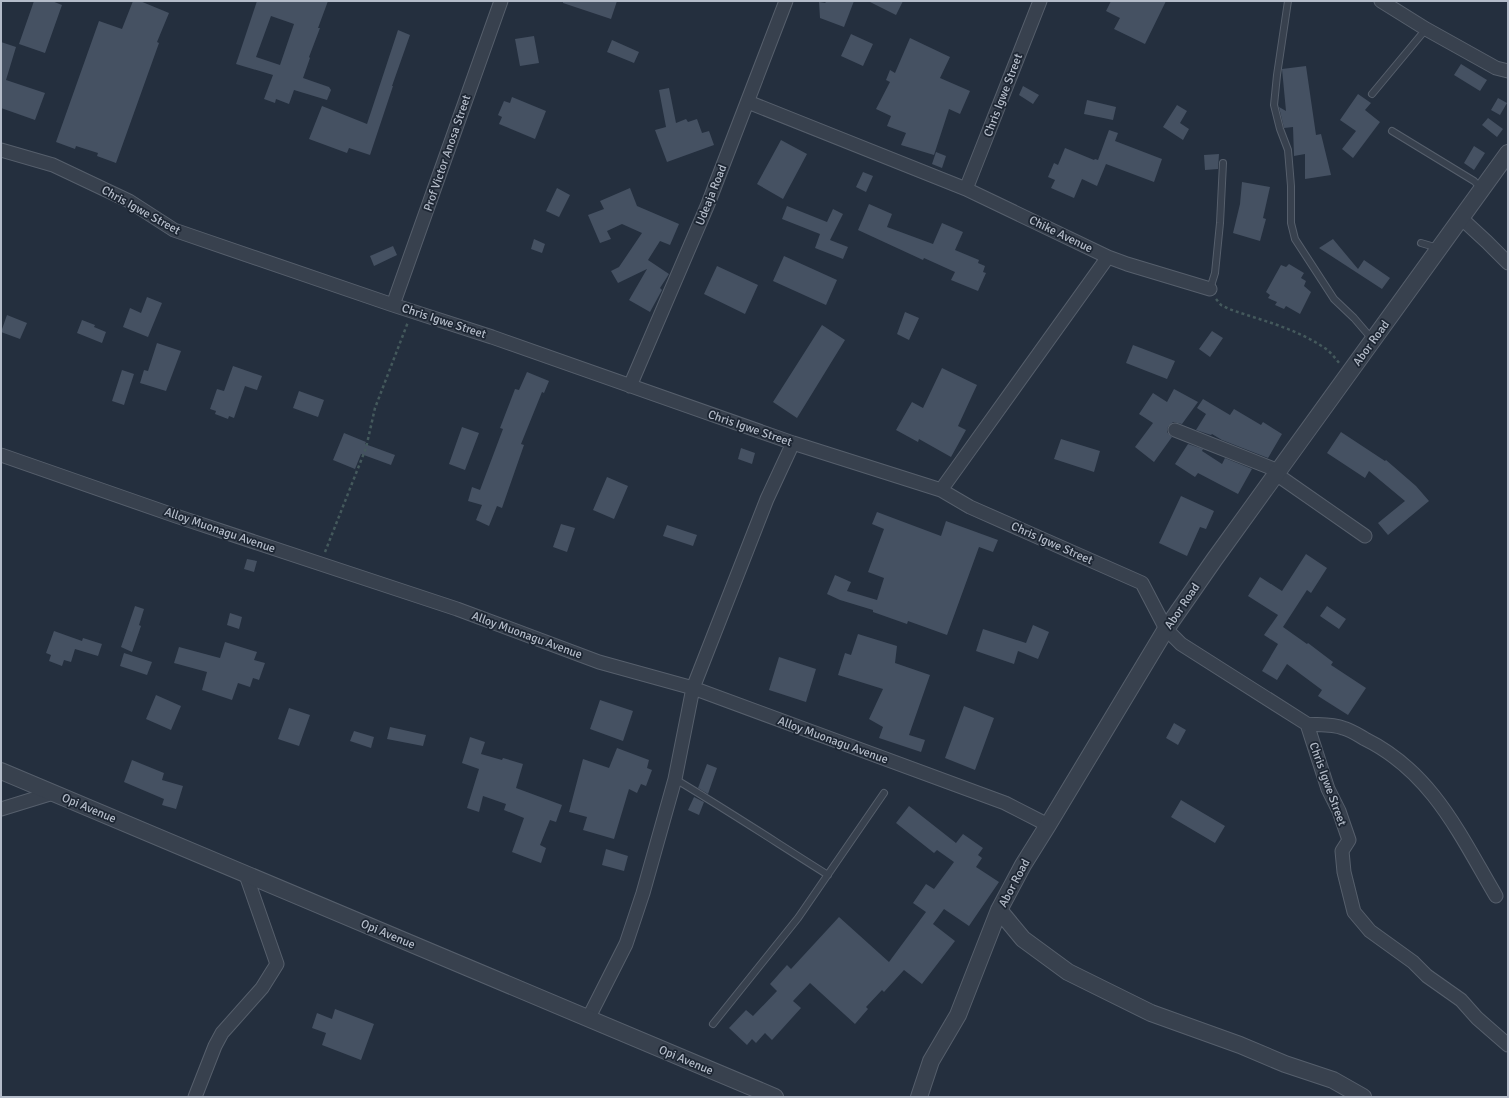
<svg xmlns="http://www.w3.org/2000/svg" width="1509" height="1098" viewBox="0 0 1509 1098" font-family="Signika,sans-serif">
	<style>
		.building { fill: #455162; fill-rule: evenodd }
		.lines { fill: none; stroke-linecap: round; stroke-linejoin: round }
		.service-casing { stroke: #565f6c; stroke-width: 8 }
		.minor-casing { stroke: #565f6c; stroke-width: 15 }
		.tertiary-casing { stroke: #565f6c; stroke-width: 18 }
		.path { stroke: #44595c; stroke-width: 2.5; stroke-dasharray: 3 3; stroke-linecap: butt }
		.service { stroke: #38414e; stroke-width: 6 }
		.minor { stroke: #38414e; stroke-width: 13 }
		.tertiary { stroke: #38414e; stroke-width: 16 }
		.labels { text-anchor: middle; stroke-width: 3.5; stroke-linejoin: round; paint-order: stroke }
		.street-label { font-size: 12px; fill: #b4bcc9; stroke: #1d2633 }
	</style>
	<rect width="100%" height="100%" fill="#242f3e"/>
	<path class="building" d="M34,1H52L62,5L45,53L19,44Z
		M133,1H140L169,13L157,42L159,43L116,163L97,156L98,153L76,146L75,149L56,142L99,21L122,29Z
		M257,1H328L318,28H320L309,57L310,58L303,78L329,87L331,90L327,100L294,90L289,104L276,99L275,103L264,99L273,75L236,64ZM271,16L294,24L280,65L256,57Z
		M563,1H617L611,19L563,3Z
		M827,1H854L844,27L820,18L819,2L825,3Z
		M868,1H903L896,15Z
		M1111,1H1166L1145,44L1114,29L1120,18L1106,11Z
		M398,30L410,35L392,86H393L370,155L349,148L347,153L309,139L322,106L367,124Z
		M851,34L873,44L863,66L841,56Z
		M534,36L539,63L520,66L515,39Z
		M910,38L950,57L940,78L970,91L960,114L949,109L934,155L901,145L906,133L887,126L891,116L876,109L890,82L886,80L890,70L895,73Z
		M612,40L639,52L634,63L607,52Z
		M1,42L16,47L6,80L45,93L35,120L1,108Z
		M1461,64L1487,80L1480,91L1454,75Z
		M1306,66L1316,135L1321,134L1331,175L1305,179V154L1294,156L1293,127L1284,128L1279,107L1286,111L1282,69Z
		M1023,86L1039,95L1033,104L1019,95Z
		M669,88L676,123L686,119L688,122L697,119L702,133L709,131L714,145L667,162L655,130L666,127L659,90Z
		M1358,94L1371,103L1365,110L1380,122L1353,158L1342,149L1356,131L1340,120Z
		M512,97L546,111L535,139L499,124L502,117L498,115L504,101L510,103Z
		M1498,98L1507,103L1500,115L1491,110Z
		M1087,100L1116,107L1113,120L1084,114Z
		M1177,105L1187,111L1180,123L1189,129L1183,140L1163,127Z
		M1488,118L1503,129L1497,137L1482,125Z
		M1109,130L1118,133L1115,141L1162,159L1154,182L1106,164L1097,186L1082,179L1074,198L1051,188L1055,180L1048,177L1054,163L1058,165L1065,148L1094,160L1095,159L1098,160Z
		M781,140L807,154L783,199L757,184Z
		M1474,146L1485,153L1474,170L1464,163Z
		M936,152L946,156L942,168L932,164Z
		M1219,154L1218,169L1205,170L1204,155Z
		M863,172L873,176L866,192L856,187Z
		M1242,182L1270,187L1263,218L1266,219L1260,241L1233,233L1240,204Z
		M557,188L570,195L559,217L546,211Z
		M630,188L637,206L679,224L670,245L660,241L648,260L669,274L660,288L662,290L650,312L629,300L647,269L618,283L611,271L619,267L642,233L622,224L607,231L611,239L600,243L588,215L604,209L600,201Z
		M869,204L892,214L887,227L933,244L942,223L963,232L955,250L979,260L978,263L985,266L983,272L986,273L978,291L951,280L955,272L924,258L923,260L858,230Z
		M787,206L827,222L833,209L843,214L830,240L848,247L843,259L815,248L820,234L782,219Z
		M534,239L545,244L542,253L531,249Z
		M1333,239L1358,269L1364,260L1390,278L1382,289L1319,248Z
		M393,246L397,255L374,266L370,256Z
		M784,256L837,280L826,305L773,281Z
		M1289,264L1304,273L1301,278L1306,281L1304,286L1311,292L1300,314L1286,306L1284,309L1275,305L1277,302L1268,298L1270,295L1266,292L1281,265L1286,267Z
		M717,266L758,285L745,314L704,294Z
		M147,297L162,303L148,337L123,327L130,308L141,313Z
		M905,312L919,318L909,340L897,334Z
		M7,315L27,323L20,339L1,332Z
		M82,320L95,325L94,327L106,332L102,343L77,333Z
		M822,325L845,340L797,418L773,402Z
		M1212,331L1223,338L1210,357L1199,349Z
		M157,343L181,351L166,391L140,383L144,370L148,371Z
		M1133,345L1175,361L1167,379L1126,363Z
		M233,366L262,376L257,390L245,386L234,418L229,416L228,419L215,414L216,411L210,409L217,389L224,391Z
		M942,368L977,385L958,426L966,430L951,457L919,439L918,442L896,430L912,402L923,408Z
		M122,370L134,374L124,405L112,401Z
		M527,372L549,381L544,393L542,392L521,444L524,445L502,508L497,506L489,526L476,520L482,505L468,501L472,487L480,490L503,429L500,428L515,389L519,390Z
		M1174,389L1198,402L1182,424L1173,422L1168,427L1167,432L1172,437L1154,462L1135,447L1153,423L1139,414L1153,393L1167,402Z
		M299,391L324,400L318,417L293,408Z
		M1203,399L1230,415L1234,409L1261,425L1263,422L1282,434L1268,458L1222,440L1212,434L1211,435L1196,430L1206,414L1197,408Z
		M462,427L479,433L465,470L449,464Z
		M1341,432L1385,461L1386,460L1416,486L1429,501L1388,535L1378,523L1405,501L1369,471L1365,478L1327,453Z
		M344,433L366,442L365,444L395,455L391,465L361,454L355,469L333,460Z
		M1061,439L1100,451L1094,472L1054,459Z
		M1188,444L1203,449L1202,451L1222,464L1225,458L1252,469L1238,494L1198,473L1195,477L1175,464Z
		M741,448L755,453L752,464L738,459Z
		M607,477L628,486L614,519L593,510Z
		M1181,496L1214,511L1206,529L1200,527L1187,556L1159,543Z
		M877,512L941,536L946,521L998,540L993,552L979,547L947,635L908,621L907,624L873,612V610L840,600L827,594L835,575L851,582L847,591L877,600L884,578L868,572L884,529L872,524Z
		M561,524L575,528L567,552L553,547Z
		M667,525L697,535L693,546L663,536Z
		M1306,554L1327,568L1311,593L1307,590L1283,627L1307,644L1308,643L1333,662L1331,665L1366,688L1348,715L1318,696L1322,690L1287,664L1277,680L1262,671L1278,644L1264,635L1278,615L1248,596L1260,577L1282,591Z
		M247,559L257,561L254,572L244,569Z
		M135,606L144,609L139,625L141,626L132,652L121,647Z
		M1327,606L1346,619L1339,629L1320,616Z
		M230,613L242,617L239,629L227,625Z
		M1033,625L1049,632L1038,659L1018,651L1014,664L976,651L983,629L1026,643Z
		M54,631L82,641L83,638L102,644L98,656L75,649L71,662L64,660L62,666L49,661L51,655L46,653Z
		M858,634L897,646L895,663L930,675L909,735L925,740L921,752L879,738L883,727L869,719L883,689L838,675L845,653L851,655Z
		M225,642L257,652L254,660L265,663L259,680L253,678L250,687L238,683L232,700L202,690L207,672L174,663L179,647L220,658Z
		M124,653L152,662L147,675L120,666Z
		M779,657L816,669L806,702L769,690Z
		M156,695L181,706L171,730L146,719Z
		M600,700L633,711L623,741L590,729Z
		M964,706L994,718L975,770L945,758Z
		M289,708L310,715L299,746L278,739Z
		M1174,723L1186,730L1178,745L1166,738Z
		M390,727L426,735L423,746L387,739Z
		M354,731L374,737L371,748L350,741Z
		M470,737L485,742L481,754L502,760L503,758L523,764L516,788L562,805L556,822L550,820L540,845L546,848L541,863L512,852L524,818L504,810L506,804L483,796L479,812L467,808L479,769L462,763Z
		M617,748L649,760L647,768L652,770L646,786L641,784L637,793L629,789L614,839L583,830L587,817L569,812L583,759L609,768Z
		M132,760L164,773L162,780L183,786L176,809L162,805L164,799L124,782Z
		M707,764L717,768L708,794L698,788Z
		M694,797L704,802L699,815L688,810Z
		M1181,800L1225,826L1215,843L1171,817Z
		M909,806L956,843L963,834L983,848L978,855L982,858L976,867L999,882L969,926L944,909L933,924L955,941L922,984L904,970L884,992L882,990L866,1007L868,1009L855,1024L810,983L793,1001L801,1008L772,1040L765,1033L756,1043L752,1039L747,1045L729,1028L746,1010L753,1016L777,991L770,984L787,965L791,969L839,917L889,962L926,912L913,903L926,884L934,889L954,862L937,850L934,853L896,823Z
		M606,849L628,856L624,871L602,865Z
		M335,1009L374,1024L361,1060L322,1045L326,1033L312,1028L317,1013L332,1019Z"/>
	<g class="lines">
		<g class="service-casing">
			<path id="service" d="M1288,1L1277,75L1274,105L1280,129L1288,150L1291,186V223L1295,239L1334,299L1354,318L1372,339
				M1372,94L1426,29
				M1392,131L1474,181L1481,188
				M1421,243L1438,248
				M1210,289L1215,273L1220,223L1223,163
				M675,779C727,810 777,843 828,875
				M713,1024L798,918L884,793"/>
		</g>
		<g class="minor-casing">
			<path id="minor" d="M1381,1L1426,29L1496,68L1508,71
				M748,102L966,189L1108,257L1127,264L1210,289
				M1,150L53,165L129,201L174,230L393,305L492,337L793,443L941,490L970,507L1142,583L1166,629L1181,644L1307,724L1328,789L1339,811L1349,840L1342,851L1344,872L1354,912L1370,931L1413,962L1427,976L1461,1000L1477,1018L1508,1045
				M966,189L1040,1
				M1461,218L1487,242L1508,263
				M393,305L501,1
				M630,386L708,204L786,1
				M1175,430L1279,471
				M1,455L176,516L457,609L599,662L693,688L1005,803L1048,825
				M1276,474L1365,536
				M941,490L1108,257
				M1307,724C1318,725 1333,724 1343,728C1351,730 1358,735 1365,739C1432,772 1460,835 1496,896
				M1,809L53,793
				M588,1019L626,944L643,893L675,779L693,688L767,499L793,443
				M195,1097L215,1046L222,1033L262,988L277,964L246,875"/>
		</g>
		<g class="tertiary-casing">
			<path id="tertiary" d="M1,771L775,1097
				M999,910L1023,939L1068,972L1151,1013L1240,1045L1285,1064L1333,1080L1363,1097
				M919,1097L931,1061L958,1015L999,910L1023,865L1048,825L1166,629L1214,560L1508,153"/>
		</g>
		<path class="path" d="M1216,299L1221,305L1229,309C1260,320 1295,328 1323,347C1330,351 1335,358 1340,364
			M325,552L366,448L375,408L408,322"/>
		<use href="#service" class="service"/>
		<use href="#minor" class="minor"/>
		<use href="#tertiary" class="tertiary"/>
	</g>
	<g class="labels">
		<g class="street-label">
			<text transform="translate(1003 95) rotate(-69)" y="4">Chris Igwe Street</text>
			<text transform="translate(447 153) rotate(-71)" y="4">Prof Victor Anosa Street</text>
			<text transform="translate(711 195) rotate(-68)" y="4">Udeaja Road</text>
			<text transform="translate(141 210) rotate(29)" y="4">Chris Igwe Street</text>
			<text transform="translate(1061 234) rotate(26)" y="4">Chike Avenue</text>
			<text transform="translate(444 321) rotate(18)" y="4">Chris Igwe Street</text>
			<text transform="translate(1371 343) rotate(-54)" y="4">Abor Road</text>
			<text transform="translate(750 428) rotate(19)" y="4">Chris Igwe Street</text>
			<text transform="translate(220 530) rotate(19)" y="4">Alloy Muonagu Avenue</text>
			<text transform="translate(1052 543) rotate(24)" y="4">Chris Igwe Street</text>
			<text transform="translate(1182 606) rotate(-56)" y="4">Abor Road</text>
			<text transform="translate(527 635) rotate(20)" y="4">Alloy Muonagu Avenue</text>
			<text transform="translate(833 740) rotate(20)" y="4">Alloy Muonagu Avenue</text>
			<text transform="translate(1328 784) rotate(70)" y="4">Chris Igwe Street</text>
			<text transform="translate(89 808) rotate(23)" y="4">Opi Avenue</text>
			<text transform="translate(1014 883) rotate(-62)" y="4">Abor Road</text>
			<text transform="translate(388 934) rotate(23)" y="4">Opi Avenue</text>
			<text transform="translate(686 1060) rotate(23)" y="4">Opi Avenue</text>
		</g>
	</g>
	<rect width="1509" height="1098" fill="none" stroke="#b4bcc9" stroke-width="4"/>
</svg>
